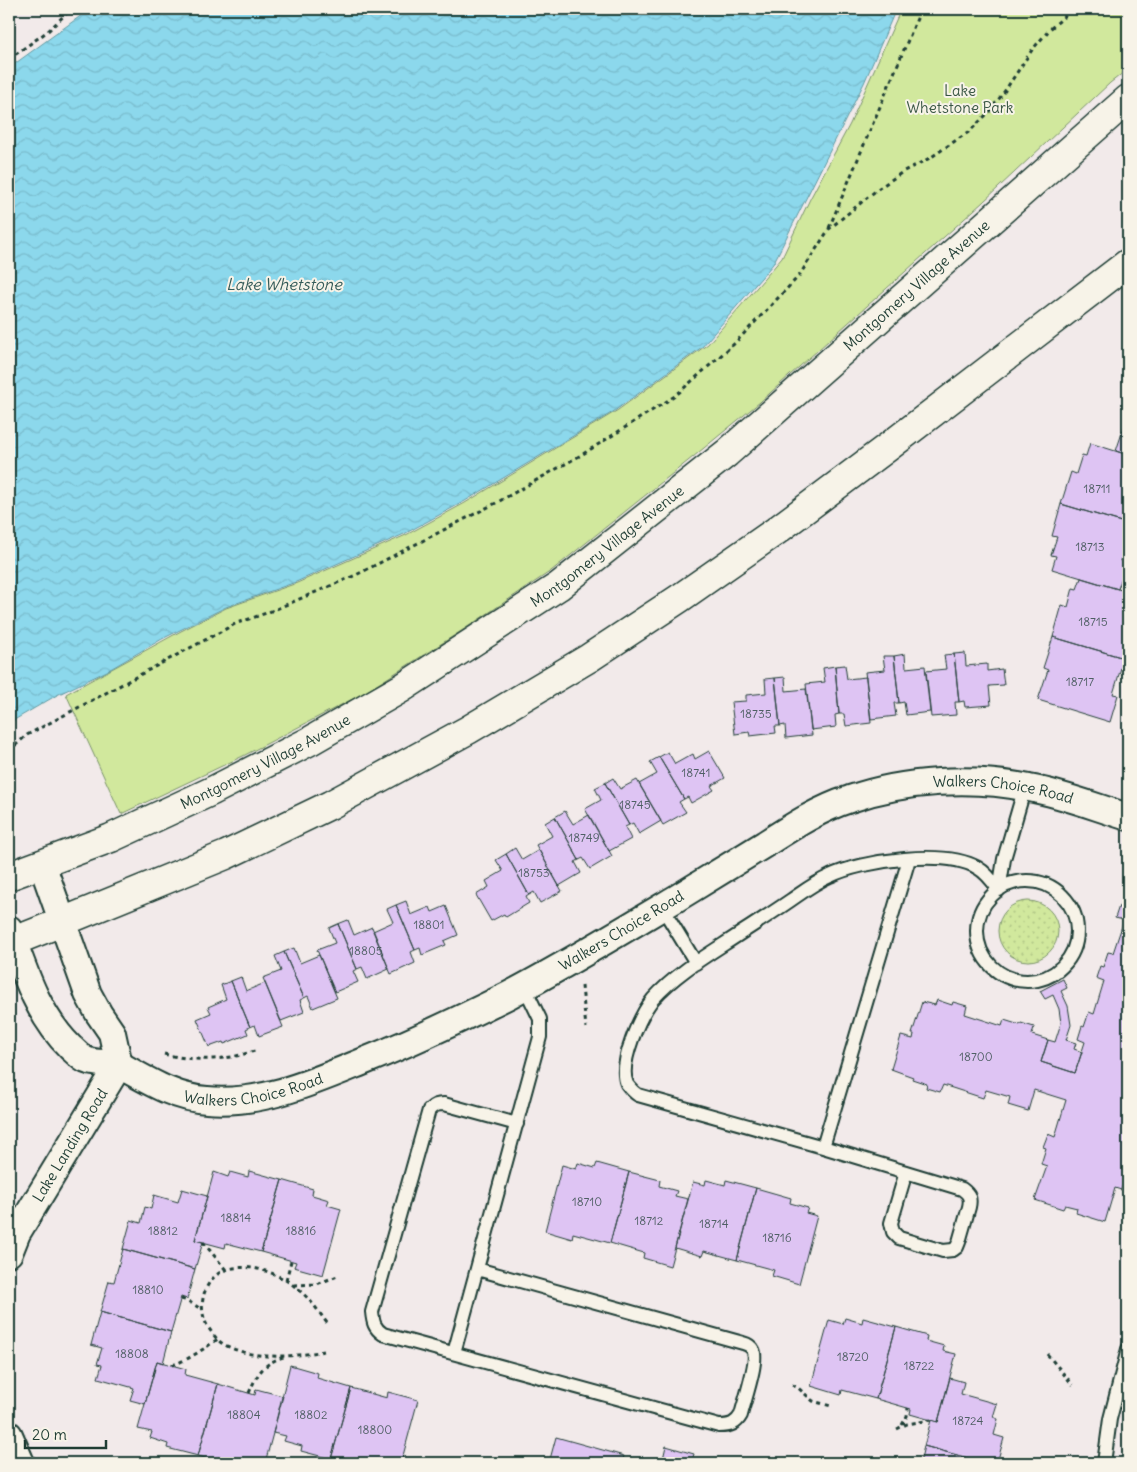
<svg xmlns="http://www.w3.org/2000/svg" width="1137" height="1472" viewBox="0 0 1137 1472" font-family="Delius,sans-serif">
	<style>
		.grass { fill: url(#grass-dots); stroke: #789268 }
		.park { fill: #d1e89d; stroke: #789268 }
		.water { fill: url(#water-waves); stroke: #609aa2 }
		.building { fill: #dec4f3; stroke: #1f3d34 }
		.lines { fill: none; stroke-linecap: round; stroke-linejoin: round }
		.service-casing { stroke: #1f3d34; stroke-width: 16 }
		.minor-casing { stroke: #1f3d34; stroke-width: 30 }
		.secondary-casing { stroke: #1f3d34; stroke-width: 31 }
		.path { stroke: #1f3d34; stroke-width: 3; stroke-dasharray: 4 4; stroke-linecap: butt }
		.service { stroke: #f7f3e8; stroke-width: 12 }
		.minor { stroke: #f7f3e8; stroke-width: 26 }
		.secondary { stroke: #f7f3e8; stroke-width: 28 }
		.labels { text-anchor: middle; stroke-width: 4; stroke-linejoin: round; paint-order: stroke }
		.number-label { font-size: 12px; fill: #4f5f64 }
		.park-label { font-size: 15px; fill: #3a5744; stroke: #f7f3e8 }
		.street-label { font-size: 15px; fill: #1f3d34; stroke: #f7f3e8 }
		.water-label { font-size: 16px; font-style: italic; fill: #355c59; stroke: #f7f3e8 }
	</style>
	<defs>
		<pattern id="grass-dots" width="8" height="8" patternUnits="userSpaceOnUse" patternTransform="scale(1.25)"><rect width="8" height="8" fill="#d1e89d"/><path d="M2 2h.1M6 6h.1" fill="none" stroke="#b3c888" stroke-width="1.8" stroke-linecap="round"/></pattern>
		<pattern id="water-waves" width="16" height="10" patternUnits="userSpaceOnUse" patternTransform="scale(1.25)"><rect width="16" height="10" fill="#8cd8ec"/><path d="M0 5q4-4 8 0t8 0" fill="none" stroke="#78bacb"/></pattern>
	</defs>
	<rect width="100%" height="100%" fill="#f2eaea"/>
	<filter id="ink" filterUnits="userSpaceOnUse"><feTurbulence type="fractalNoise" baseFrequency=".02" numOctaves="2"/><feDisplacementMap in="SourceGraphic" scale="10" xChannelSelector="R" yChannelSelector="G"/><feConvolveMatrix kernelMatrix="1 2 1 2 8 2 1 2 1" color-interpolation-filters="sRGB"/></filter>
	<g filter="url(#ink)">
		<path class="grass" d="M998 931a30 30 0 1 1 60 0a30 30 0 1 1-60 0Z"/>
		<path class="park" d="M901,9H1128V69L1110,83L983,202L760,402L693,457L551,571L466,628L364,693L243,756L121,814L66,694L181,631L226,608L297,583L406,535L465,503L618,410L708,344L782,258L810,199L850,124Z"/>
		<path class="water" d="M90,9H896L864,83L773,264L702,347L613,412L465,501L404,534L296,582L226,607L162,639L107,671L57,695L9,723V68Z"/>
		<path class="building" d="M1124,427L1128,428V455L1116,451Z
			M1090,443L1128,455V524L1061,504L1071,472L1076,474L1082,455L1086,456Z
			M1061,504L1128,524V539L1121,561L1127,562L1118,589L1052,569L1056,556L1051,555L1057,537L1052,536Z
			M1081,578L1128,592V644L1124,658L1053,637L1062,605L1068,607L1073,588L1077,589Z
			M1053,637L1124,658L1113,694L1118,695L1110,722L1038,700L1048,670L1043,668Z
			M965,653L966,666L987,664V671L1002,669L1004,685L989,686L991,705L965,707L964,701L959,702L954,654Z
			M905,654L906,668L925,666L930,712L906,715L904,702L899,703L894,656Z
			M954,654L959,702H955L956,715L931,717L926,671L946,669L944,655Z
			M883,656H894L899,703H894L896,716L871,719L865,672L885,670Z
			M845,665L847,679L866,677L871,723L846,726L844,714H839L835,666Z
			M835,666L839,714L835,715L836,727L811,730L806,684L825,682L823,668Z
			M785,677L786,691L806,689L812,735L786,738L785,725L780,726L775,678Z
			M775,678L780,726H775L776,733L750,736L749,732L735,734L731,702L746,701V695L766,693L765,679Z
			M709,751L725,778L711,786L714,790L691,803L688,797L684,799L659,757L668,752L675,764L693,754L695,759Z
			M659,757L684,799L679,802L686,812L663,825L639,784L657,774L650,762Z
			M613,778L620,789L637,780L661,821L639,834L633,823L629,825L605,783Z
			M605,783L629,825L625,827L631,839L609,851L585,809L601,800L595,788Z
			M565,811L573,824L589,815L612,856L590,869L583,858L579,860L555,817Z
			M555,817L579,860L575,862L581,873L559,886L536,845L552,836L545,823Z
			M515,848L522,860L539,850L562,891L540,903L534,892L529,895L506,854Z
			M506,854L529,895L526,897L529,903L506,917L504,914L491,921L476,895L489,887L486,881L503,871L496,860Z
			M1127,891L1128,892V1148L1125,1159L1128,1160V1175L1126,1174L1121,1190L1115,1188L1105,1222L1076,1213L1077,1208L1065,1205L1063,1209L1035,1200L1047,1166L1041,1164L1046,1148L1043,1147L1048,1134L1055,1137L1066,1100L1034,1090L1028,1111L1008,1105L1010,1097L986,1090L983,1098L943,1085L940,1092L926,1088L927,1084L912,1079L913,1077L891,1069L901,1036L913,1039L914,1034H912L922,1002L935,1005L937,1000L952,1005L953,1002L967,1006L965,1014L1002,1026L1004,1020L1020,1025L1021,1023L1034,1027L1032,1035L1048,1040L1041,1062L1075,1073L1085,1042L1078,1039L1082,1026L1084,1027L1089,1012L1094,1014L1104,981L1096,978L1100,966L1103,967L1108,952L1113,953L1124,920L1115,918L1119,906L1122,907Z
			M406,901L411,915L430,907L432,912L446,906L458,935L444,941L446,945L422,955L420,948L415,950L396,905Z
			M396,905L415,950L411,952L415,963L391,974L373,931L393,922L387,909Z
			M348,920L354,935L372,927L389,969L367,979L362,967L357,969L338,924Z
			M338,924L357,969L353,971L358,982L335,992L317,950L335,943L329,928Z
			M294,948L300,963L319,955L337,998L313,1008L308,996L304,998L284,952Z
			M284,952L304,998L300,1000L304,1012L281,1021L263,978L281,971L275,956Z
			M241,977L246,991L265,983L283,1027L259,1036L255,1025L250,1027L231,981Z
			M1063,979L1067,988L1061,991L1068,1006L1071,1025L1066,1040L1076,1043L1074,1049L1082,1052L1075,1073L1041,1062L1048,1040L1055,1042L1061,1023L1059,1009L1053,995L1045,999L1040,991Z
			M231,981L250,1027L246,1029L248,1034L224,1044L223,1042L209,1047L197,1019L211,1013L208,1007L226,999L221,985Z
			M578,1163L595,1168L597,1163L629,1172L610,1243L573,1233L572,1239L545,1231L562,1165L576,1169Z
			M249,1171L282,1180L261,1252L226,1243L225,1248L195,1240L214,1172L228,1177L230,1172L248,1177Z
			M629,1172L660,1180L659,1186L677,1191L675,1196L688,1199L670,1266L643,1258L644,1253L610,1243Z
			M282,1180L313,1189L312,1195L329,1200L327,1205L341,1209L323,1275L294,1267L296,1262L261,1252Z
			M706,1180L725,1185L726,1180L756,1188L737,1260L704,1251L702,1256L675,1248L693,1182L705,1185Z
			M756,1188L791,1198L790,1203L808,1208L806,1213L817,1216L799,1284L772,1276L774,1270L737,1260Z
			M182,1189L207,1196L195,1240L203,1242L195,1269L123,1249L131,1220L141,1223L145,1207L151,1209L154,1195L178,1202Z
			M123,1249L195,1269L187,1299L181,1297L171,1332L100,1312L109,1281L114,1282Z
			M100,1312L171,1332L163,1363L157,1361L145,1404L130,1400L134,1388L98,1378L102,1365L97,1364L102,1348L91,1345Z
			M845,1318L862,1323L863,1318L896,1327L876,1399L842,1390L841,1395L811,1386L829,1320L843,1324Z
			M896,1327L927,1336L926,1341L944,1346L943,1351L956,1354L938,1422L910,1414L911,1409L876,1399Z
			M157,1361L186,1369L185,1375L218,1384L198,1456L167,1448L168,1444L150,1438L152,1432L138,1429Z
			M290,1365L318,1373L317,1378L351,1388L331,1459L301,1451L302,1446L284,1441L286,1436L273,1433Z
			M950,1378L964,1382L961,1394L997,1404L993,1417L998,1419L994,1435L1004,1438L997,1463H986L924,1446L931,1420L938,1422Z
			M218,1384L255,1395L256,1389L283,1396L265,1463L252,1459L251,1463H247L233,1459L232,1463H223L198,1456Z
			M351,1388L387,1398L388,1392L418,1400L401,1463H346L331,1459Z
			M556,1437L624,1456L622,1463H549Z
			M666,1446L694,1454L692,1460L705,1463H662Z
			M924,1446L986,1463H920Z"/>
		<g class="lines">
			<g class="service-casing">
				<path id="service" d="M977 931a50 50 0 1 1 100 0a50 50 0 1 1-100 0Z
					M999,890L1004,859L1025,787
					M662,907L696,963
					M823,1147L909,859
					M906,1172L891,1223L893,1232L899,1238L943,1251L953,1250L957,1247L959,1242L969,1207C971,1198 969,1194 962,1189L823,1147L638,1095C633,1092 630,1088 627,1084C618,1064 640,1015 653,999C677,972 711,953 741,933C758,922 775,911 791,900C804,891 816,882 830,876C863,860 946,849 978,868C987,873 993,882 999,890
					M477,1269L743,1343C747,1344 751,1346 753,1350C759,1359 744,1402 741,1415C736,1424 730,1426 719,1426L383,1334C374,1328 373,1322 372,1312L429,1110C434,1105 437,1104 444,1104L517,1124
					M454,1353L540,1037V1019L524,986
					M1104,1463L1110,1419L1128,1349"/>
			</g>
			<g class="minor-casing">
				<g id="minor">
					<path d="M42,864L88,994L99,1014L112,1033L119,1065"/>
					<path id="s1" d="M9,929C24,971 38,1016 71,1048C75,1051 81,1058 86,1060C97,1065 112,1061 123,1067C150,1082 176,1098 207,1100C261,1105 313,1082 362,1062C412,1042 461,1019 509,995C566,965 622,931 677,898C706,880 736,862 765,844C793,826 819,809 850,799C904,780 973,776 1029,788C1063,794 1095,807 1128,817"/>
					<path id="s2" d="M9,1253L17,1233L119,1065"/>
					<path d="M9,1435L21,1463"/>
				</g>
			</g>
			<g class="secondary-casing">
				<g id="secondary">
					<path id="s3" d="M9,876L111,838L212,791L310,741L402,688L559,586L727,453L1128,99"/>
					<path d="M9,943L62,922L226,855L330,805L468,730L589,658L680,598L776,531L892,444L1128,263"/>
				</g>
			</g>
			<path class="path" d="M9,59L48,31L71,9
				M829,228L921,9
				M1123,556L1128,558
				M9,751L27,735L235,624L269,612L356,575L496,503L583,454L675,396L735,343L799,276L829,229L879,188L904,171L930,158L970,131L990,111L1004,92L1032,50L1050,29L1073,9
				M582,986L586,1028
				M164,1054C195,1062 227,1061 257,1050
				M203,1242L226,1270
				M286,1280L291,1261
				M294,1285L317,1284L340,1275
				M181,1299L188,1301L201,1309
				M324,1351C292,1357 254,1361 223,1344C217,1340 212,1333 208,1327C197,1309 202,1281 223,1271C232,1267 243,1267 253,1268C271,1271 287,1279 300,1291C311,1300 319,1312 327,1323
				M1047,1354L1073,1385
				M172,1365C189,1360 203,1349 218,1339
				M792,1385L797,1387L813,1401L831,1406
				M249,1393C257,1374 263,1363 284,1357
				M902,1425L907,1416L908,1408
				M897,1429L907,1424L931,1420"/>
			<use href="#service" class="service"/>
			<use href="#minor" class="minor"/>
			<use href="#secondary" class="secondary"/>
		</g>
	</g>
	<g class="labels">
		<g class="number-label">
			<text x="1097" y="493">18711</text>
			<text x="1090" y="551">18713</text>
			<text x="1093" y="626">18715</text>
			<text x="1080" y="686">18717</text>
			<text x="756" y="718">18735</text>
			<text x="696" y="777">18741</text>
			<text x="635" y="809">18745</text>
			<text x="584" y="842">18749</text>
			<text x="534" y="877">18753</text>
			<text x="429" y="929">18801</text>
			<text x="366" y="955">18805</text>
			<text x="976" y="1061">18700</text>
			<text x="587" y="1206">18710</text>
			<text x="236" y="1222">18814</text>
			<text x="649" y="1225">18712</text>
			<text x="714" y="1228">18714</text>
			<text x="163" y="1235">18812</text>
			<text x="301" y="1235">18816</text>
			<text x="777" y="1242">18716</text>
			<text x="148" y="1294">18810</text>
			<text x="132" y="1358">18808</text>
			<text x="853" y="1361">18720</text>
			<text x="919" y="1370">18722</text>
			<text x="244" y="1419">18804</text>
			<text x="311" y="1419">18802</text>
			<text x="968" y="1425">18724</text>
			<text x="375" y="1434">18800</text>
		</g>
		<g class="park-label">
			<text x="960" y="96">Lake<tspan x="960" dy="17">Whetstone Park</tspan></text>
		</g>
		<g class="street-label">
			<text dy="5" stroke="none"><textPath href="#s3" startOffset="1091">Montgomery Village Avenue</textPath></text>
			<text dy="5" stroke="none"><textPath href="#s3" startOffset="686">Montgomery Village Avenue</textPath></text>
			<text dy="5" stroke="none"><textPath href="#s3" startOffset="281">Montgomery Village Avenue</textPath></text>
			<text dy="5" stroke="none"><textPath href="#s1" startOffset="1156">Walkers Choice Road</textPath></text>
			<text dy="5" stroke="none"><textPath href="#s1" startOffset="736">Walkers Choice Road</textPath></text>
			<text dy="5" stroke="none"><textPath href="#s1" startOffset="331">Walkers Choice Road</textPath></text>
			<text dy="5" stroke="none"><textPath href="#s2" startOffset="124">Lake Landing Road</textPath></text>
		</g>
		<g class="water-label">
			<text x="284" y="290">Lake Whetstone</text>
		</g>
	</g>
	<rect width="1137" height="1472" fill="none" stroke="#f7f3e8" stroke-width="30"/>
	<rect x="15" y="15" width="1107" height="1442" fill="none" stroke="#1f3d34" stroke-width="2" filter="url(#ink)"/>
	<path d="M25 1440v8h81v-8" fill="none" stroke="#1f3d34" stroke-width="2.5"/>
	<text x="32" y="1440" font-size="15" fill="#1f3d34" stroke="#f7f3e8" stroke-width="4" paint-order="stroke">20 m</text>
</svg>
